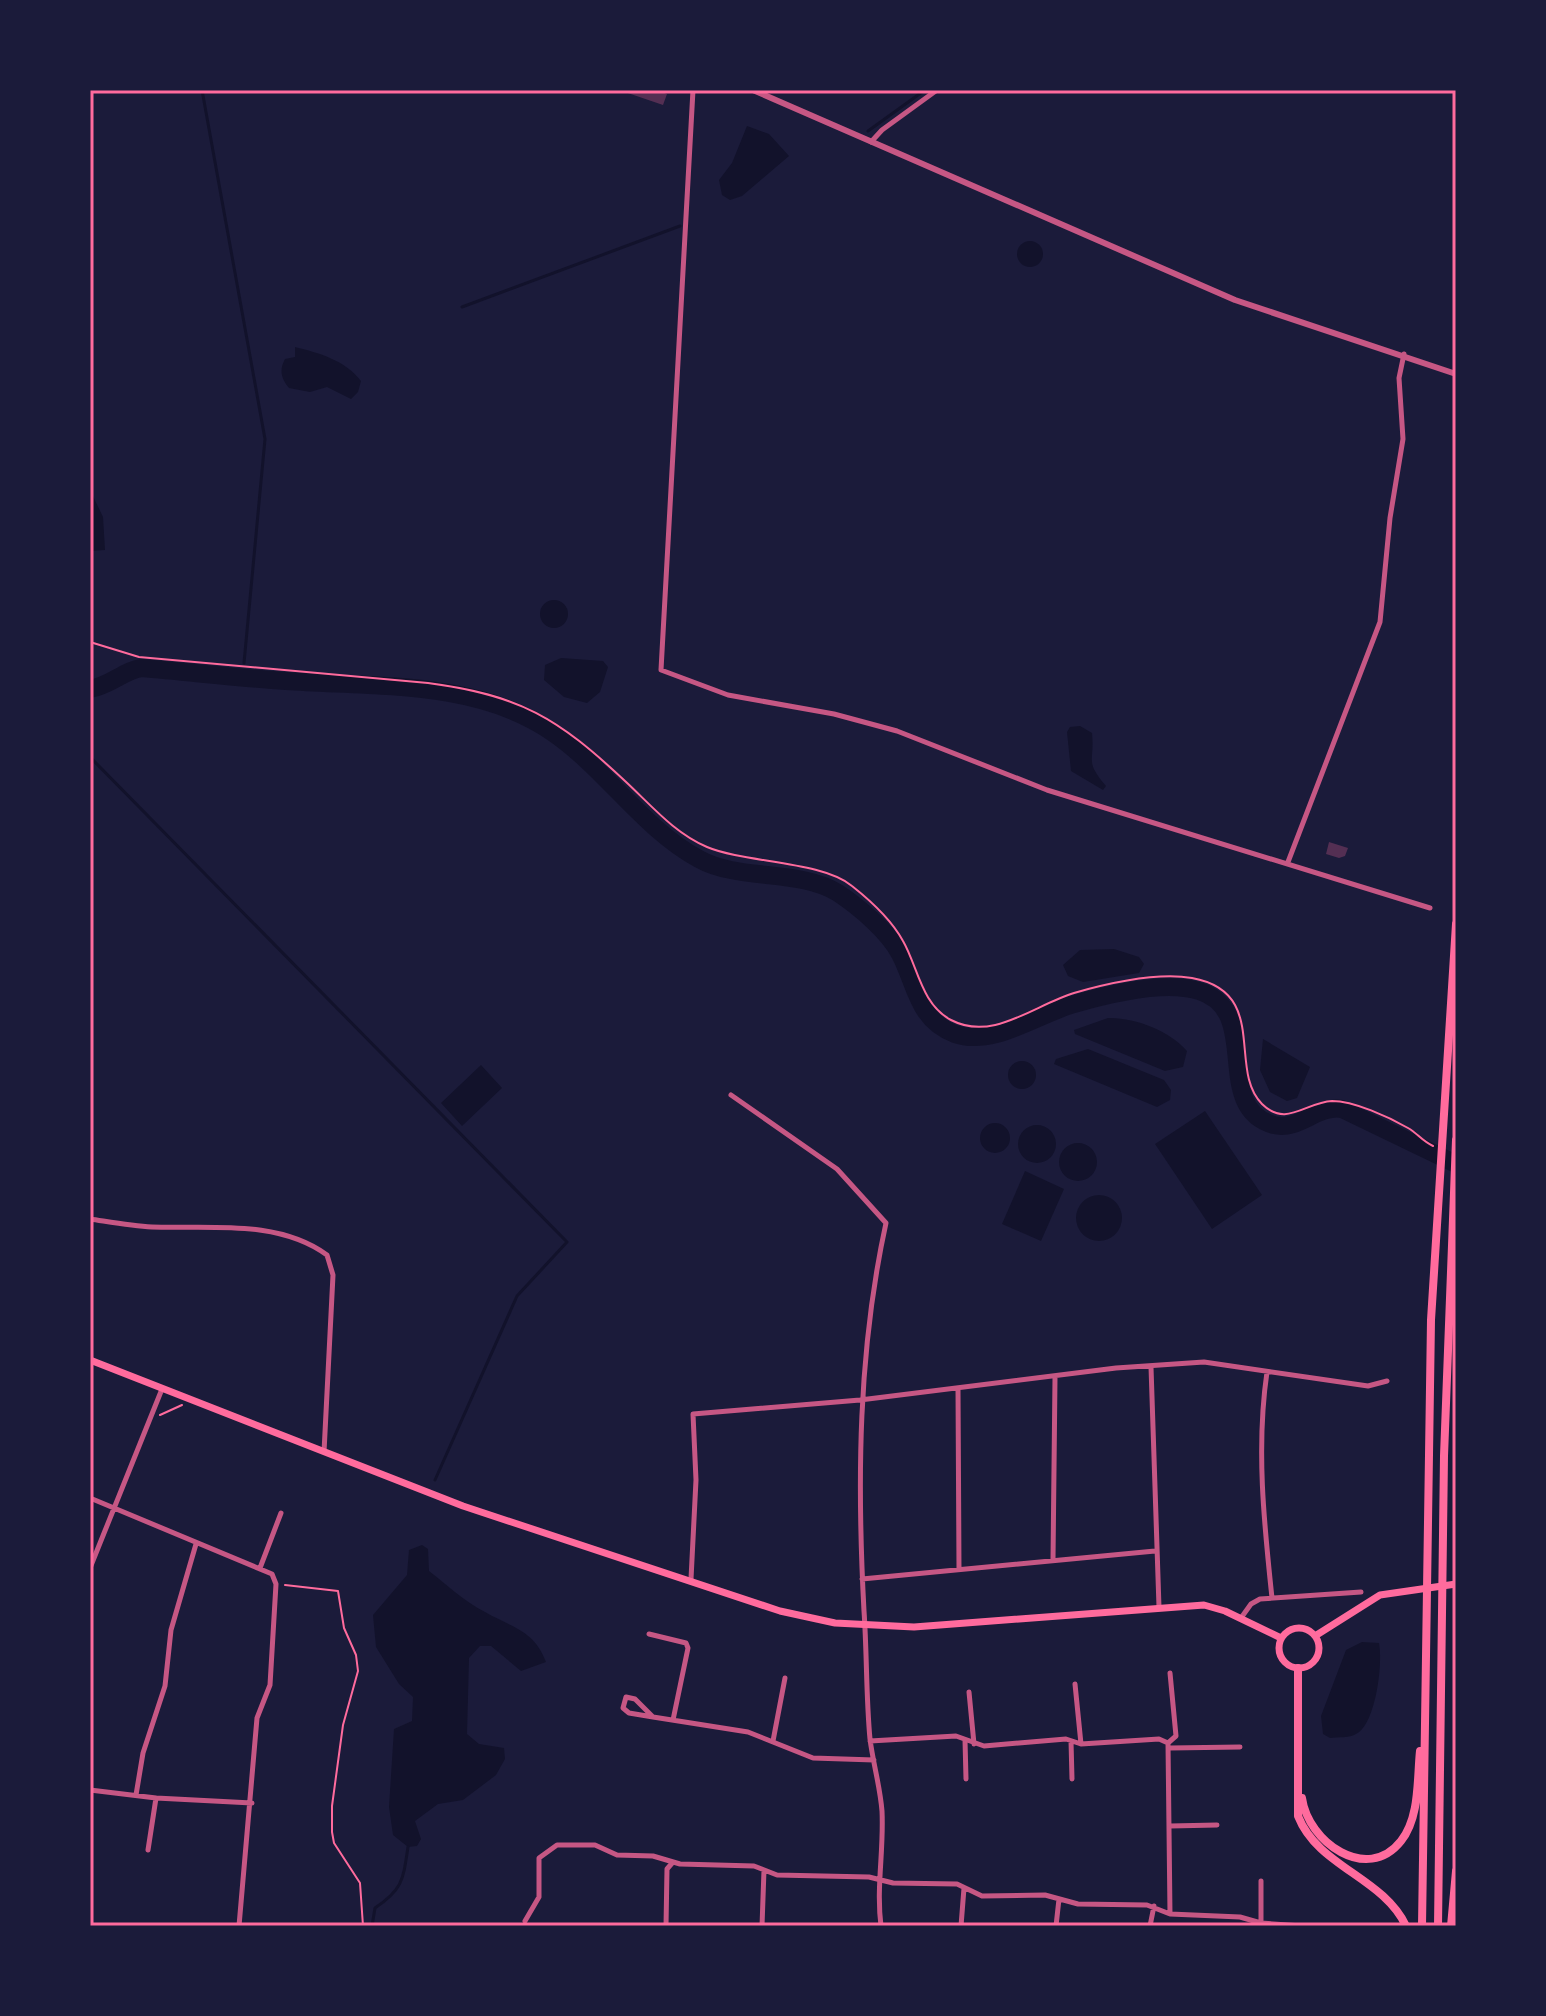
<svg xmlns="http://www.w3.org/2000/svg" width="1546" height="2016" viewBox="0 0 1546 2016" font-family="'Asap Condensed',sans-serif">
	<style>
		.water { fill: #12122b }
		.lines { fill: none; stroke-linecap: round; stroke-linejoin: round }
		.stream { stroke: #12122b; stroke-width: 3 }
		.river { stroke: #12122b; stroke-width: 18 }
		.building { fill: #542f53 }
		.path { stroke: #ff6b9d; stroke-width: 2 }
		.minor { stroke: #c65784; stroke-width: 5 }
		.tertiary { stroke: #c65784; stroke-width: 6 }
		.secondary { stroke: #ff6b9d; stroke-width: 7 }
		.trunk { stroke: #ff6b9d; stroke-width: 8 }
		.neatline { fill: none; stroke: #ff6b9d; stroke-width: 3 }
	</style>
	<rect width="100%" height="100%" fill="#1b1b3a"/>
	<path class="water" d="M747,126L769,134L789,156L742,196L730,200L722,195L719,180L732,163Z
		M1017 254a13 13 0 1 1 26 0a13 13 0 1 1-26 0Z
		M295,347C319,353 345,360 361,381L358,392L351,399L327,387L310,392L289,388C281,378 279,370 285,359L295,357Z
		M90,490L103,517L105,550L90,551Z
		M540 614a14 14 0 1 1 28 0a14 14 0 1 1-28 0Z
		M561,658L603,661L608,667L600,692L587,703L564,697L544,680L545,665Z
		M1080,726L1092,733C1095,763 1084,760 1106,786L1103,790L1071,771L1067,732L1070,727Z
		M1114,949L1139,957L1144,964L1139,973L1083,982L1068,976L1063,965L1080,950Z
		M1108,1018C1134,1017 1170,1031 1187,1051L1183,1067L1165,1071L1075,1034L1074,1030Z
		M1263,1039L1310,1067L1297,1098L1287,1101L1270,1092L1260,1070Z
		M1088,1049L1164,1080L1171,1090L1170,1100L1157,1107L1054,1064L1056,1059Z
		M1008 1075a14 14 0 1 1 28 0a14 14 0 1 1-28 0Z
		M481,1065L502,1088L462,1126L441,1103Z
		M1205,1111L1262,1195L1212,1229L1155,1144Z
		M980 1138a15 15 0 1 1 30 0a15 15 0 1 1-30 0Z
		M1018 1144a19 19 0 1 1 38 0a19 19 0 1 1-38 0Z
		M1059 1162a19 19 0 1 1 38 0a19 19 0 1 1-38 0Z
		M1025,1171L1064,1189L1041,1241L1002,1224Z
		M1076 1218a23 23 0 1 1 46 0a23 23 0 1 1-46 0Z
		M422,1545L428,1549L429,1571C447,1585 464,1601 485,1612C513,1628 534,1630 546,1662L521,1671L491,1646H480L469,1658L467,1734L479,1744L504,1748L505,1759L496,1775L463,1800L438,1804L415,1821L421,1839L417,1846L408,1847L393,1835L389,1807L394,1729L412,1721L413,1697L399,1684L376,1647L373,1615L407,1575L409,1550Z
		M1362,1642L1379,1643C1383,1663 1376,1724 1356,1734C1350,1738 1338,1737 1330,1738L1323,1734L1321,1716L1346,1650Z"/>
	<g class="lines">
		<path class="stream" d="M202,90L265,439L244,663
			M868,131L925,90
			M462,307L680,226
			M90,757L567,1242L517,1296L435,1480
			M372,1926L375,1908C403,1889 403,1880 408,1847"/>
		<path class="river" d="M90,689C112,685 124,670 142,668C190,672 238,678 286,681C373,687 477,680 552,732C605,768 642,828 699,859C738,881 801,869 838,893C859,907 888,931 900,954C916,984 917,1020 955,1034C992,1047 1035,1016 1071,1005C1105,995 1164,980 1199,991C1264,1011 1210,1107 1274,1125C1299,1131 1317,1105 1342,1109L1456,1164"/>
	</g>
	<path class="building" d="M619,90H657L667,94L663,105Z
		M1329,842L1348,848L1345,856L1339,858L1326,854Z"/>
	<g class="lines">
		<path class="path" d="M90,642L139,657L428,683C520,695 558,718 625,781C651,805 674,833 707,847C745,863 822,861 852,886C871,901 891,919 903,941C918,967 921,1004 951,1020C993,1042 1034,1005 1074,993C1109,983 1156,972 1192,978C1270,992 1227,1069 1262,1104C1286,1128 1306,1102 1332,1101C1354,1101 1389,1117 1408,1128C1417,1133 1422,1141 1433,1146
			M160,1415L182,1405
			M285,1585L338,1591L344,1628L356,1655L358,1671L343,1725L332,1806V1832L334,1843L360,1883L363,1926"/>
		<path class="minor" d="M693,90L661,670L728,695L834,714L897,731L1047,790L1430,908
			M871,142L882,130L937,90
			M1288,862L1380,622L1390,518L1403,439L1399,378L1404,354
			M731,1095L837,1169L886,1223C858,1351 857,1481 864,1611C867,1654 866,1697 870,1739C873,1763 880,1786 882,1811C884,1851 876,1887 881,1926
			M90,1219C110,1222 131,1226 152,1227C209,1229 278,1219 327,1255L333,1275L324,1452
			M1151,1367L1159,1607
			M1267,1372C1256,1447 1264,1523 1272,1598
			M958,1388L959,1569
			M90,1498L272,1574L276,1584L270,1685L257,1718L239,1926
			M1053,1560L1055,1378
			M90,1568L162,1389
			M260,1568L281,1513
			M691,1579L696,1480L693,1414L860,1400L1116,1368L1204,1362L1368,1386L1387,1381
			M862,1579L1155,1551
			M1241,1618L1251,1604L1260,1599L1361,1592
			M649,1634L686,1643L688,1648L673,1720
			M1075,1684L1081,1744
			M969,1692L974,1744
			M653,1717L629,1713L623,1708L626,1697L635,1699L653,1717L748,1732L813,1758L874,1760
			M965,1740L966,1779
			M773,1741L785,1678
			M870,1741L956,1736L984,1746L1066,1739L1081,1744L1159,1739L1168,1743L1170,1914
			M1071,1741L1072,1779
			M1168,1743L1176,1736L1170,1673
			M1170,1748L1240,1747
			M90,1790L156,1798L252,1803
			M136,1795L143,1753L165,1686L171,1630L196,1544
			M1170,1826L1217,1825
			M148,1850L156,1798
			M525,1921L539,1897V1858L557,1845H595L617,1855L653,1856L680,1864L754,1866L777,1875L869,1877L893,1883L957,1884L982,1896L1045,1895L1078,1904L1147,1905L1170,1914L1240,1917L1261,1923L1302,1926
			M1261,1923V1881
			M666,1926L667,1869L673,1862
			M762,1926L764,1870
			M961,1926L964,1888
			M1056,1926L1059,1899
			M1150,1926L1154,1906"/>
		<path class="tertiary" d="M753,90L1235,300L1456,374"/>
		<path class="secondary" d="M90,1360L463,1506L780,1611L835,1623L914,1627L1204,1605L1225,1611L1281,1638
			M1279 1648a20 20 0 1 1 40 0a20 20 0 1 1-40 0Z
			M1315,1636L1380,1595L1456,1584"/>
		<path class="trunk" d="M1298,1668V1816C1318,1867 1383,1877 1406,1926
			M1302,1798C1308,1842 1367,1884 1401,1841C1420,1817 1417,1779 1420,1751
			M1422,1926L1431,1320L1456,924
			M1438,1926L1444,1456L1456,1140
			M1451,1926L1456,1871"/>
	</g>
	<rect width="1546" height="2016" fill="none" stroke="#1b1b3a" stroke-width="184"/>
	<rect x="92" y="92" width="1362" height="1832" class="neatline"/>
</svg>
